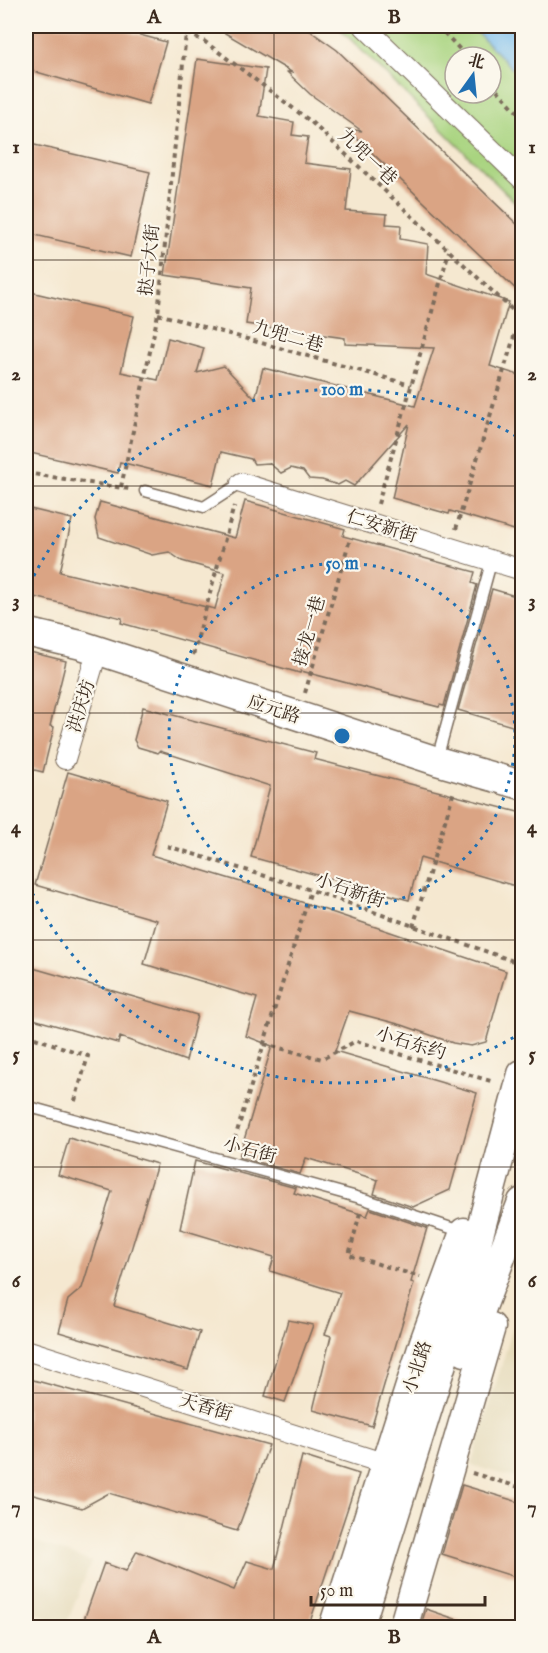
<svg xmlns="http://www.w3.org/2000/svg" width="548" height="1653" viewBox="0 0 548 1653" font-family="'IM FELL English','Noto Serif SC',serif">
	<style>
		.built { fill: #e5daba }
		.green { fill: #a9d480; stroke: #727f4f; stroke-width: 1.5; fill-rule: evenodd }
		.water { fill: #76bced; stroke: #587386; stroke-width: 1.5 }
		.building { fill: #daa484 }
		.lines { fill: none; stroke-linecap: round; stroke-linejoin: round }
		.lane-casing { stroke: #7c6c5c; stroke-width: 13 }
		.street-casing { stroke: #7c6c5c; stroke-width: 22 }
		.secondary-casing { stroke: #7c6c5c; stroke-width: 31 }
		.path { stroke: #7c6c5c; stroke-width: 4; stroke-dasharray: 4.5 4.5; stroke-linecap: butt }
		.lane { stroke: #fff; stroke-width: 10 }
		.street { stroke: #fff; stroke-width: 20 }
		.secondary { stroke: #fff; stroke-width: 28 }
		.grid { fill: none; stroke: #3b2a1e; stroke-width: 1.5; stroke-opacity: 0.55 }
		.ring { fill: none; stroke: #1f6fb2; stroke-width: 3; stroke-dasharray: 3 6 }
		.labels { text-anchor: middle; stroke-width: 4.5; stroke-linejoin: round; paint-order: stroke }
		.street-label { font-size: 18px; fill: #3b2a1e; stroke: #fbf7ec }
		.centre { fill: #1f6fb2; stroke: #fbf7ec; stroke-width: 3 }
		.ring-label { font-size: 18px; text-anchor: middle; font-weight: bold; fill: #1f6fb2; stroke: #fbf7ec; stroke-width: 4.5; stroke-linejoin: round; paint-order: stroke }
		.neatline { fill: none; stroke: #3b2a1e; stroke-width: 2 }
		.grid-label { font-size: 20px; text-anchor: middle; font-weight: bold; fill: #3b2a1e }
	</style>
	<rect width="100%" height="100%" fill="#fbf7ec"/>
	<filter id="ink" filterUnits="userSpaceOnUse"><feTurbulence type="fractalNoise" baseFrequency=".0167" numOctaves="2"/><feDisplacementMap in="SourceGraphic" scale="12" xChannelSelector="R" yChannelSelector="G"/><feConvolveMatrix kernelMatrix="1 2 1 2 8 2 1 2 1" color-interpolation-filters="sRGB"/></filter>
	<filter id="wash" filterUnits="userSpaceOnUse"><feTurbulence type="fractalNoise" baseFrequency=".008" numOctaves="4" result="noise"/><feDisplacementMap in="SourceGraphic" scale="24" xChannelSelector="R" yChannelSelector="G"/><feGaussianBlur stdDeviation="1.35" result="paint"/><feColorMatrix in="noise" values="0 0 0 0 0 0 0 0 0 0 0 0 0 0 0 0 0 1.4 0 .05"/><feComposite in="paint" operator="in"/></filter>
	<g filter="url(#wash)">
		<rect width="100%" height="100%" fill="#f5e8d0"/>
		<path class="built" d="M522,1298V1480L471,1465Z
			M26,1538L91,1562L66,1625L26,1609Z"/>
		<path class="green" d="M337,26H522V209ZM455,57H491V93H455Z"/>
		<path class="water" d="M471,26H522V79Z"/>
		<g id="blocks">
			<path class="building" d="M26,26H107L166,42L148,104L26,69Z
				M213,26H303L337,50L522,229V295L347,129L362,131L310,94L287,72L293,73Z
				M197,59L266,69L259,116L294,122L292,135L308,137L304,163L351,169L346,211L387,214L386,224L401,225L400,239L428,244L426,274L509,302L490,366L522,376V500L514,530L450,511L449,514L392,498L409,424L354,486L345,481L338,485L322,480L309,479L303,471L291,468L281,473L269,463L254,464L251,459L221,452L213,485L120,462L118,473L26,452V291L134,316L121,372L158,380L168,338L204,348L197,373L224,366L255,399L263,368L415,406L434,348L345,344V338L246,324L251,288L165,275Z
				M26,143L150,172L131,257L26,233Z
				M245,501L345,529L343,536L475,572L472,583L477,585L444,706L440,705L439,707L301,671L300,673L121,623L122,618L26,595V508L72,519L60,572L215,609L225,573L182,561L169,552L152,555L99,537L95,519L100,502L235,538Z
				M492,589L522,598V729L458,710Z
				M26,651L66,661L50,726L54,727L43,772L26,768Z
				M143,707L316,753L314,759L522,813V888L420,858L409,900L251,857L270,786L160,751L158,753L138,747L134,740Z
				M68,772L167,801L151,855L254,886L506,971L486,1042L471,1046L453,1043L402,1025L349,1011L335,1051L477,1093L450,1190L413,1207L374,1194L378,1180L306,1158L300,1174L239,1157L272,1046L246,1036L257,998L144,964L157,920L35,885Z
				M26,966L197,1015L186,1061L120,1037L118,1043L26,1017Z
				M69,1138L157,1164L114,1306L200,1332L188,1370L59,1332L68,1300L82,1288L112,1191L58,1175Z
				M195,1161L296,1188L294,1193L367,1216L370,1209L427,1228L411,1282L414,1283L372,1426L313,1410L331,1336L325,1334L340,1293L270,1271L274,1257L180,1229Z
				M288,1320L313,1325L285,1402L265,1396Z
				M26,1378L269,1445L237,1531L109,1493L82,1508L26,1493Z
				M302,1456L359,1474L308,1628H81L104,1563L126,1571L137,1551L234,1590L247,1561L274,1569Z
				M462,1485L522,1503L517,1521L522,1522V1579L442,1554Z
				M426,1609L470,1624L469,1628H420Z"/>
		</g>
	</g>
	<g filter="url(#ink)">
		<use href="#blocks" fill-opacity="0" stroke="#7c6c5c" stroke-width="1.5"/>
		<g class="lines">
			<g class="lane-casing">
				<path id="lane" d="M145,491L204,507L241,483
					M437,759L492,559
					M26,1106L364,1199L463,1232"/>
			</g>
			<g class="street-casing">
				<path id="street" d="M364,26L522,179
					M241,483L522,570
					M65,759L97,652
					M26,1350L386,1464"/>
			</g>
			<g class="secondary-casing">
				<path id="secondary" d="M26,632L81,645L437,761L522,785
					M465,1352L522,1202
					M333,1628L424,1342L464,1232
					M359,1628L460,1306L522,1074
					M403,1628L491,1327"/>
			</g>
			<path class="path" d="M171,26L204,41L310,121L520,317
				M438,26L467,57
				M491,83L522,117
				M158,314L411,385
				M26,473L129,489
				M121,487L158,314L186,33
				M378,504L449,251
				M456,529L520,317
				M193,655L234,506
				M305,693L350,539
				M167,846L311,890L522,964
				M26,868L32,870
				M413,927L454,791
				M26,1035L88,1056L74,1104
				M264,1044L322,1059L356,1041L494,1082
				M232,1148L311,890
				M360,1213L349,1255L420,1277
				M472,1473L522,1488"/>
			<use href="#lane" class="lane"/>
			<use href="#street" class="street"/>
			<use href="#secondary" class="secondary"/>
		</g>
	</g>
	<path class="grid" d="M274,26V1628M26,260H522M26,486H522M26,713H522M26,940H522M26,1167H522M26,1393H522"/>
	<g class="ring">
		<circle cx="342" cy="736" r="173"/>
		<path d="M521 1033A347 347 0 0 1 26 880M26 592A347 347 0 0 1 521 439"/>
	</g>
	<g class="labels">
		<g class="street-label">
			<text transform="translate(368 157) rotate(43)" y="6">九兜一巷</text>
			<text transform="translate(149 260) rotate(-84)" y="6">挞子大街</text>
			<text transform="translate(288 336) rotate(16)" y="6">九兜二巷</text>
			<text transform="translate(382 526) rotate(17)" y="6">仁安新街</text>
			<text transform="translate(309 631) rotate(-74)" y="6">接龙一巷</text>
			<text transform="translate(81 706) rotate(-73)" y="6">洪庆坊</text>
			<text transform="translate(274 709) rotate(18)" y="6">应元路</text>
			<text transform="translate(350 890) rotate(19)" y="6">小石新街</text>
			<text transform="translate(411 1043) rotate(17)" y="6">小石东约</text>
			<text transform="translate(250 1150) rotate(15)" y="6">小石街</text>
			<text transform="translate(417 1367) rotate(-72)" y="6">小北路</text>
			<text transform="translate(206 1407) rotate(17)" y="6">天香街</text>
		</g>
	</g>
	<circle cx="342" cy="736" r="9" class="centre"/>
	<g class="ring-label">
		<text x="342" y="395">100 m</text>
		<text x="342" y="569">50 m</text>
	</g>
	<rect width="548" height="1653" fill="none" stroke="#fbf7ec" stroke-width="66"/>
	<g transform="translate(473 75) rotate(15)"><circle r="28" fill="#fbf7ec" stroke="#aea59a" stroke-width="1.5"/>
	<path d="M0-4.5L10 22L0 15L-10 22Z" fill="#1f6fb2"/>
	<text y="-9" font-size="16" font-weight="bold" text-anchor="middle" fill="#3b2a1e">北</text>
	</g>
	<path d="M311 1596v9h174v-9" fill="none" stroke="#3b2a1e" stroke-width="3"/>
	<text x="320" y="1596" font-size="18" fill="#3b2a1e" stroke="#fbf7ec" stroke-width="4.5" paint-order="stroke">50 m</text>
	<rect x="33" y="33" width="482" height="1587" class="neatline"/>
	<g class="grid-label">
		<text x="154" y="23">A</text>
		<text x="394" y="23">B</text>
		<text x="16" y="153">1</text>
		<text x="532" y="153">1</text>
		<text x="16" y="380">2</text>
		<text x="532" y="380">2</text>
		<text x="16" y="607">3</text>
		<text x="532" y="607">3</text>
		<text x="16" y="833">4</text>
		<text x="532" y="833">4</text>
		<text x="16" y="1060">5</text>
		<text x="532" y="1060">5</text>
		<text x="16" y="1287">6</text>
		<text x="532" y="1287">6</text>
		<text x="16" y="1513">7</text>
		<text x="532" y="1513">7</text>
		<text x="154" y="1643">A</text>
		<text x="394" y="1643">B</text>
	</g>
</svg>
